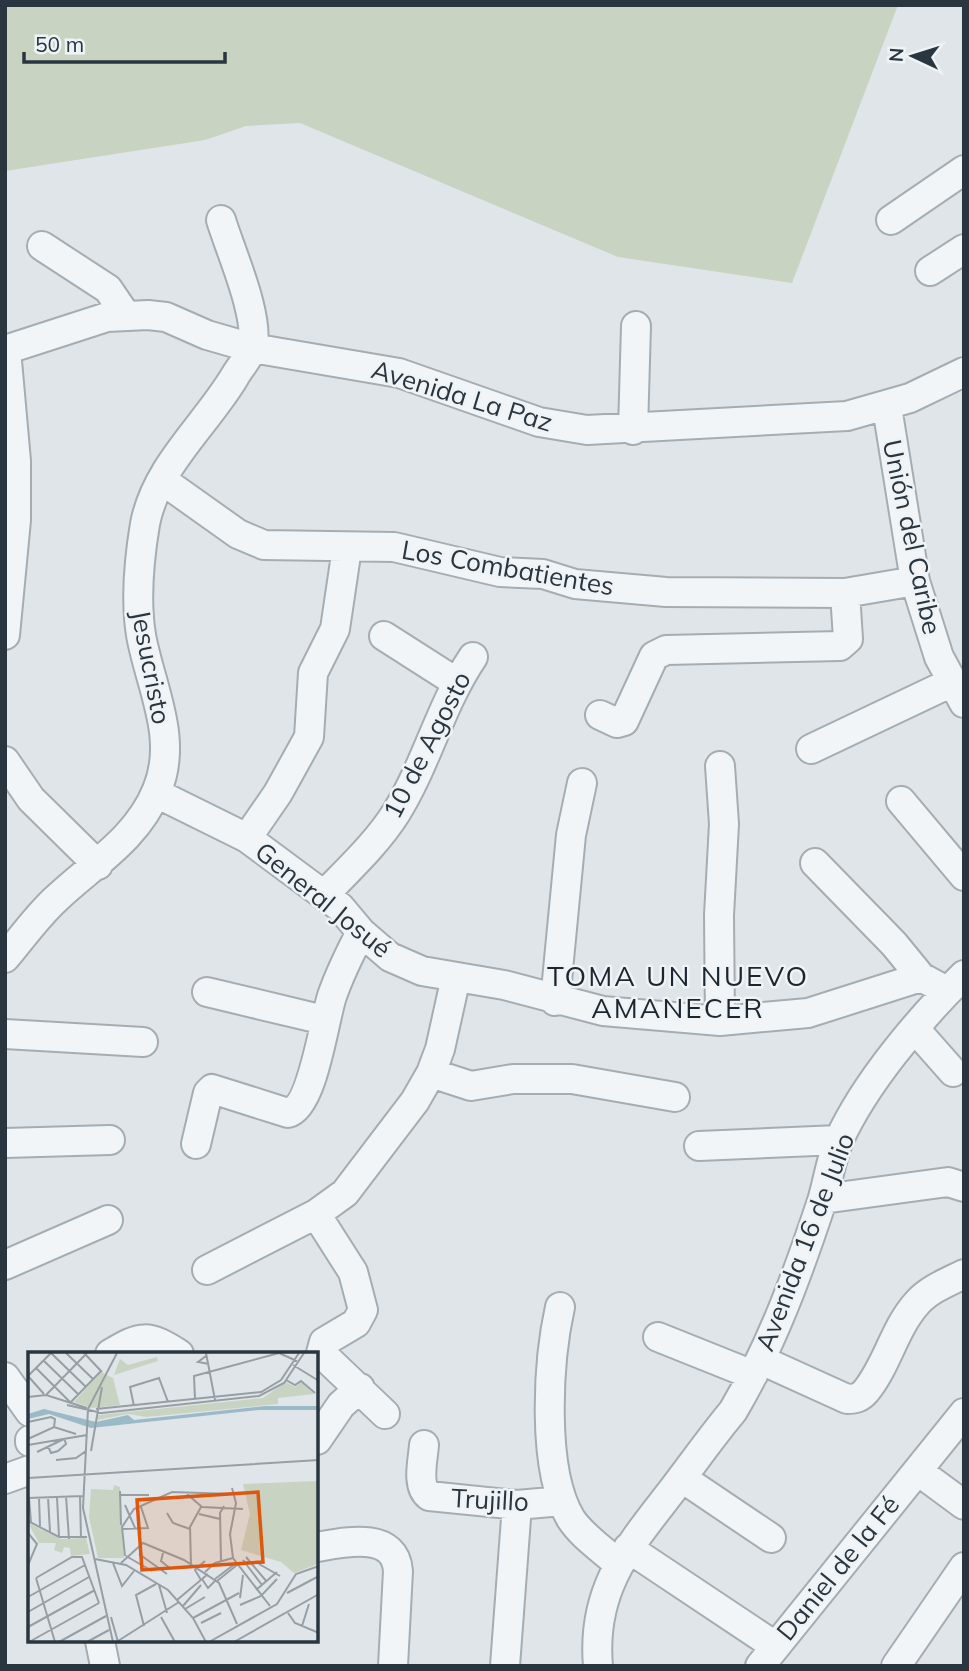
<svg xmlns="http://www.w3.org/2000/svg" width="969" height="1671" viewBox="0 0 969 1671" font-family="Mulish,sans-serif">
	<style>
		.green { fill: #c9d3c1 }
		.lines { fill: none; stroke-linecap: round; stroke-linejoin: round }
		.minor-casing { stroke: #a5adb3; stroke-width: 32 }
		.minor { stroke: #f2f5f7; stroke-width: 28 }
		.labels { text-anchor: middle; stroke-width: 5; stroke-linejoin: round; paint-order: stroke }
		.street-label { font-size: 26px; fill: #293640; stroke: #eff3f6 }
		.neighbourhood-label { font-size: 28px; letter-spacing: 2px; fill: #1b2631; stroke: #eff3f6 }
		.inset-road { fill: none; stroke: #979fa5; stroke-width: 2 }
		.view { fill: #de570f; fill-opacity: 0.15; stroke: #de570f; stroke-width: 3.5 }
		.inset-edge { fill: none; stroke: #293640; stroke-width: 3.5 }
	</style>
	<rect width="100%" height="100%" fill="#e0e5e9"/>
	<path class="green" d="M5,5H898L792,283L618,257L300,123L246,126L205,140L5,171Z"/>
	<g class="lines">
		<g class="minor-casing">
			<path id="minor" d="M891,220L964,170
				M42,246L108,289L125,314
				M930,271L964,249
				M5,350L107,317L148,315L166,317L207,335L252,348L399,373L539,422L587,430L847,416L910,398L964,372
				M887,407L915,581L939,657L964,703
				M633,430L636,326
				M162,480L238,534L264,545L394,547L500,572L543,574L575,584L666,592L845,593L915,581
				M5,635L16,520V461L6,350
				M384,636L456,682
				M600,715L617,723L624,721L654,656L666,650L840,646L848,639L845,593
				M811,749L950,683
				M5,761L31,799L98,865
				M156,793L247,838L340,907L361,932L390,957L422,971L504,985L603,1011L720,1021L808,1013L921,977L947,991
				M901,801L964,876
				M247,838L278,793L309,737L313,673L335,629L347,548
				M815,863L894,944L921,977
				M324,895C349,869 377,843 396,813C427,763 440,706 473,657
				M5,958C22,938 37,916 57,898C93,864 137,839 157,790C179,738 150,686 141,635C135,598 139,560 145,524C156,466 206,425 235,376C240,367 249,358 252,348C261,319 230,250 221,220
				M207,992L324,1020
				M555,1001L571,835L582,783
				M720,1021L719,915L724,824L720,766
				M915,1029L953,1072
				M5,1034L143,1042
				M431,1073L471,1086L513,1079H572L675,1097
				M5,1143L110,1140
				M196,1144L208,1093L212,1089L288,1113C313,1107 324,1020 332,996C340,973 350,953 361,932
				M699,1146L839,1140
				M823,1199L948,1182L964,1187
				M316,1214L353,1272L363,1310L356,1323L324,1342L321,1353L385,1414
				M5,1265L108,1220
				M207,1270L316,1214L345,1193L415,1101L431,1073L440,1049L456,977
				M560,1307C548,1361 541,1470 571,1519C582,1536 602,1549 617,1563
				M658,1337L753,1375
				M110,1354C141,1335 148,1334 179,1354
				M761,1360L847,1399C855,1399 860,1398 866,1391C888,1364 894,1328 918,1302C930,1289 948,1282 964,1274
				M5,1377L30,1412
				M30,1440V1442
				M317,1440L341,1405L360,1388
				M424,1445C423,1460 416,1486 429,1496L517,1505L562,1501
				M918,1471L964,1505
				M682,1478L771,1538
				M5,1479L30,1470
				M317,1547C346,1542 395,1531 398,1571L393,1666
				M628,1548L775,1646
				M100,1641L105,1666
				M505,1666L517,1505
				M598,1666C591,1588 630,1545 674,1488C694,1462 712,1436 733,1411C772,1345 798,1273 822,1201C828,1181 831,1159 839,1140C865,1083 919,1019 964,975
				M760,1666L964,1413
				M896,1666L964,1567"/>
		</g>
		<use href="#minor" class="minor"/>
	</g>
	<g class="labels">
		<g class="street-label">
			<text transform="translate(462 396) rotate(17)" y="9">Avenida La Paz</text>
			<text transform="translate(912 537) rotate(78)" y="9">Unión del Caribe</text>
			<text transform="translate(508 568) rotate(10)" y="9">Los Combatientes</text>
			<text transform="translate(151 667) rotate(79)" y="9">Jesucristo</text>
			<text transform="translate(427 745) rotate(-63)" y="9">10 de Agosto</text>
			<text transform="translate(323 900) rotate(39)" y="9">General Josué</text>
			<text transform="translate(805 1242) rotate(-69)" y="9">Avenida 16 de Julio</text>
			<text transform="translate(490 1500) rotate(3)" y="9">Trujillo</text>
			<text transform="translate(838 1568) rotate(-51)" y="9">Daniel de la Fé</text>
		</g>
		<g class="neighbourhood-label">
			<text x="678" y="986">TOMA UN NUEVO<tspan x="678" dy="32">AMANECER</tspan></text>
		</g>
	</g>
	<g transform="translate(28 1352)">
		<rect width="290" height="290" fill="#e0e5e9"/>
		<path d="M129,5L130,9L86,23L92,7L100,13ZM73,20L85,26L92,53L64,56L46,50ZM258,30L267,35L273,30L286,42L250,46V52L118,65L100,62L69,68L71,63L235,46ZM290,129V212L266,221L253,210L213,198L222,162L215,132ZM86,133L92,135L96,206H70L61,165L63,137L85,138ZM0,171L33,187L58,186L62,202L43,204L42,196L36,195L34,201L26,198L28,191H11Z" fill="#c9d3c1"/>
		<path d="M237,54H291L290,58H231L63,76L21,62L0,67V62L16,57L68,70L100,63L106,68Z" fill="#9bbac8"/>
		<path class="inset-road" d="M38,1L65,27M56,1L74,20M178,1L187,48M178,4L170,10L181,12M15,8L50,42M265,13L291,29M8,16L42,50M0,24L23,1L58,35M0,24L16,42M258,28L267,33L273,29L287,41M18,43L59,1M0,45L18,43L59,56M167,47L166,24L251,1L269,9M42,51L73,19M39,53L74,61L231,44L256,31L276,1M106,54L102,35L131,26L140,50M68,57L233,40L253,28L271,1M0,70L23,65L27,67L26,75M0,87L26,75L48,82M0,93L59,83M20,94L23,101L30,99L38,92L36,86M63,99L74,35M9,100L36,87M28,108L48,106L58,99M0,126L291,108M204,136L208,151L202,182L205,206L242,254M92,139L93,173M159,142L174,155L215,157M91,143H121M38,144L41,187M52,144L53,186M20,145L22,180M29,145L31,185M0,146L55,144M1,146L3,170M11,146L12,174M97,153L107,176M139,161L145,171L162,177M171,162L192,167M0,169L31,185H59M94,177L120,176L113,155M0,181L9,192L0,213M135,201L133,209L143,217M111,202L139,222M97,204L94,175L106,157L144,140L205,142M98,204L124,219M218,205L239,230M67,207L98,213L140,238L165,266L178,290M215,208L234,233M193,209L192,161L196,154M85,211L94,234L106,219M93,211L115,191L156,208L191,231L209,272M231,212L252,224M163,213L162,175L173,155M177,220L187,211L205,206M8,226L44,205H54L71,251M8,226L27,290M174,227L180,236L188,228M187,227L208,211M173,228L167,218L177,209M189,229L209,213M131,233L139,261M228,238L249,220M259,241L291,224M0,245L57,213M212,246L215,223M149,248L180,222M212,253L233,244L249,227M155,254L173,233M157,257L177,245M0,260L61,225M260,261L267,271L291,281M83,265L90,290M133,265L147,290M165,266L211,241M173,271L193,261M116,274L108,243L128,232M274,274L281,252M0,275L67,238M90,289L151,250M1,290L71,251M31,290L78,264M59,290L81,278M85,290L55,156L60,57L89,1M181,290L249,252L268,222L291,214M206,290L291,242"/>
		<path class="view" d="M230,140L235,210L114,218L109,148Z"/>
		<rect width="290" height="290" class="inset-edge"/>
	</g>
	<rect width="969" height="1671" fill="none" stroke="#293640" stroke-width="14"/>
	<g transform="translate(913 56) rotate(274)" stroke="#eff3f6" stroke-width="5" paint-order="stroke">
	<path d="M0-5L12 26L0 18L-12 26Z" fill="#293640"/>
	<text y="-10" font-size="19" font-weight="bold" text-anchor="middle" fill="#293640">N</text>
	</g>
	<path d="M24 52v10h201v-10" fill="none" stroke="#293640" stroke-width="3.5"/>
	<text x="35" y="52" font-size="21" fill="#293640" stroke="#eff3f6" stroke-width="5" paint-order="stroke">50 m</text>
</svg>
